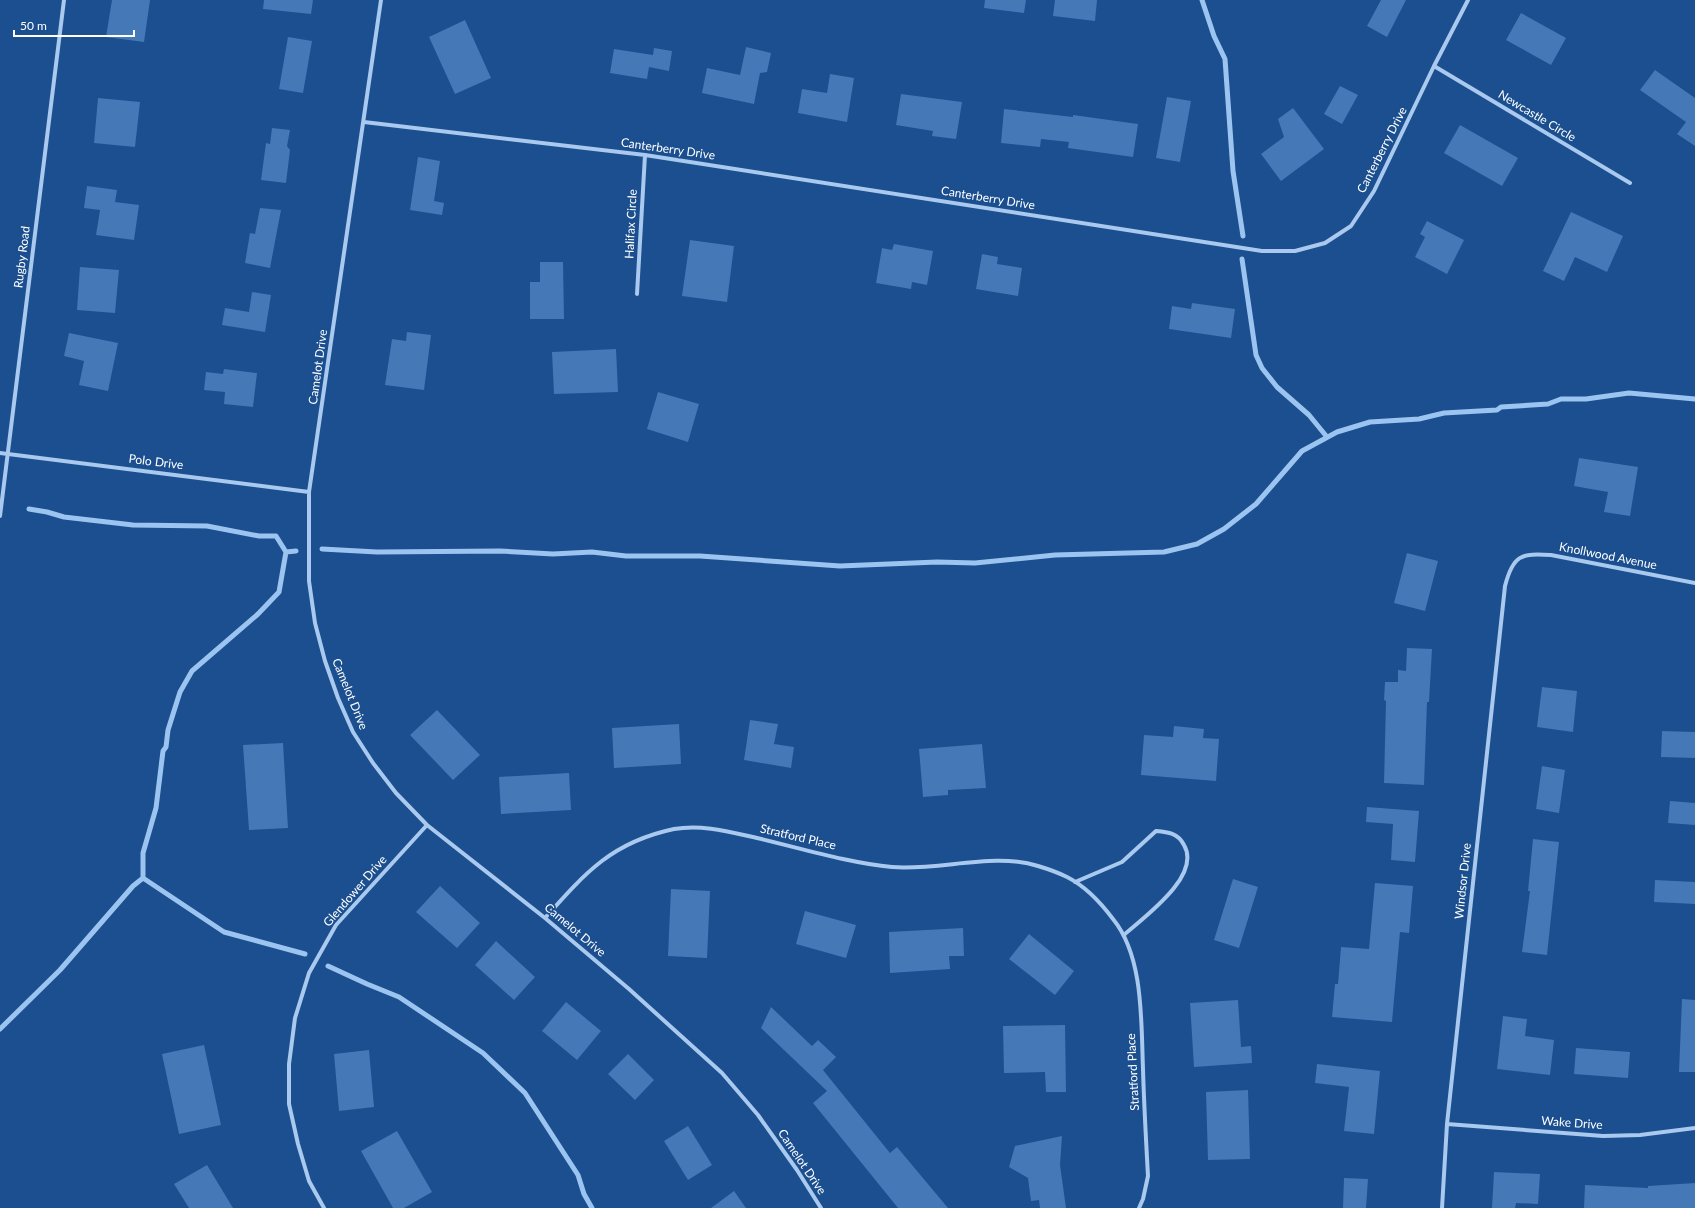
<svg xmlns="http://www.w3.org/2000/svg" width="1695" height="1208" viewBox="0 0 1695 1208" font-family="Lato,sans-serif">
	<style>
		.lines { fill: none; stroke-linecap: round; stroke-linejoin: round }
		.stream { stroke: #9cc4f0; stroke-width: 5 }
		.building { fill: #4478b7 }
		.minor { stroke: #a9c9ee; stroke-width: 4 }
		.labels { text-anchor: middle; stroke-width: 3.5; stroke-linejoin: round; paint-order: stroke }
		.street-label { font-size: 12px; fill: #fff; stroke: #1b4f8f }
	</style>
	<rect width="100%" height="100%" fill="#1b4f8f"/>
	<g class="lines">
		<path class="stream" d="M1202,0L1214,36L1225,59L1233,171L1243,236
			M1242,259L1256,355L1262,368L1277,387L1309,415L1327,437
			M29,509L47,512L64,517L133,525L207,526L259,536H276L286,552L279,592L258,614L192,671L180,692L168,730L166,747L163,751L156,808L143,853V878
			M322,549L377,552L500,551L553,554L592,552L626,556H700L840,566L937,562L975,563L1055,555L1164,552L1197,544L1224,529L1256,504L1302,451L1337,432L1370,422L1419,419L1444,413L1497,410L1501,407L1548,404L1561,399H1586L1629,393L1695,399
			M286,552L296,551
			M143,878L224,932L305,954
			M328,966L367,984L399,997L483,1053L525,1093L578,1175L584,1194L592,1208
			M0,1029L60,970L133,886L143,878"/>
	</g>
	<path class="building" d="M112,0H150L144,42L106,37Z
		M264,0H313L311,14L263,9Z
		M985,0H1026L1024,13L984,8Z
		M1055,0H1097L1095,21L1053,16Z
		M1381,0H1406L1387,37L1367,26Z
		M1521,13L1566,38L1551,65L1506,40Z
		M465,20L491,78L455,94L429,37Z
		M288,37L312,41L303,93L279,89Z
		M746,47L771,53L767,72L760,73L754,104L702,93L707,68L740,75Z
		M654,48L672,51L669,71L649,67L647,79L610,73L614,49L653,55Z
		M1655,70L1695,98V146L1677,134L1686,122L1640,90Z
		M830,74L854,78L847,122L798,113L802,89L827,93Z
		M1340,86L1358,95L1342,124L1324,114Z
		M901,94L962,102L956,139L932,136L933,131L896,125Z
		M1167,97L1191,101L1180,162L1156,158Z
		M98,98L140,102L135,147L94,143Z
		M1293,108L1324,149L1281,181L1261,154L1284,137L1278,119Z
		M1004,109L1073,117V115L1138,124L1133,157L1068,148L1069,142L1041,139L1040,147L1001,143Z
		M1460,125L1518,158L1502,186L1444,153Z
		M272,128L290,130L287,146L290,150L286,183L261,180L266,143L270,144Z
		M418,157L440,161L434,201L444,203L442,215L410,210Z
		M87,186L117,190L115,202L139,205L134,240L96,235L100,210L84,208Z
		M260,208L281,210L270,268L245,263L250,233L255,234Z
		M1571,212L1623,236L1607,272L1575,257L1564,281L1543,271Z
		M1427,221L1464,240L1447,274L1415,257L1425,237L1420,234Z
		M690,240L734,246L727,302L682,296Z
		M894,244L933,251L927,285L912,282L911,289L876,283L882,248L892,250Z
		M982,254L998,257L997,264L1022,268L1018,296L976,289Z
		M540,262H563L564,319H530V282H540Z
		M80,267L119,270L115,313L77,310Z
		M252,292L271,295L265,332L222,325L225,308L249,312Z
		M1192,303L1235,309L1231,338L1169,329L1172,306L1191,309Z
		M407,332L431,335L424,390L385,385L392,339L406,341Z
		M69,333L118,343L108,391L79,385L84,361L64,356Z
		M616,349L618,392L554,394L552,352Z
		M224,369L257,373L253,407L224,404L225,392L204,390L206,372L223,374Z
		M658,392L699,404L688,442L647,429Z
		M1579,458L1638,467L1630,516L1604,512L1608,492L1574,486Z
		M1407,553L1438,561L1425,611L1394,603Z
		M1407,648L1432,649L1429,702H1427L1424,785L1384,783L1386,701L1384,700L1385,682H1398V670L1406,671Z
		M1542,687L1577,691L1573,732L1537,727Z
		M437,710L480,755L453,780L410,735Z
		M750,720L778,724L774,744L794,747L791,768L744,760Z
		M679,724L681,764L614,768L612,728Z
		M1174,726L1204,729L1203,738L1219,739L1216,781L1141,775L1144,735L1173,737Z
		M1662,731L1695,732V758L1661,757Z
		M283,743L288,828L249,830L243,745Z
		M982,744L986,788L948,790V795L923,797L919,749Z
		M1542,766L1565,770L1559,813L1536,809Z
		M569,773L571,810L501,814L499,777Z
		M1670,801L1695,803V825L1668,823Z
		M1367,807L1419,811L1415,862L1391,860L1393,824L1366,822Z
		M1533,839L1559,842L1547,955L1522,952L1530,891H1528Z
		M1233,879L1258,887L1239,948L1214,940Z
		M1655,880L1695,882V904L1654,902Z
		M1375,883L1413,886L1409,933L1400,932L1392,1022L1332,1017L1335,984H1338L1341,947L1369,949Z
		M440,886L480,923L457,948L416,912Z
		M671,889L710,891L707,958L668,956Z
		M805,911L856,925L846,958L796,944Z
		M963,928L964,956H949L950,969L890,973L889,932Z
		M1029,934L1074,971L1055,995L1009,959Z
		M496,941L535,977L514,1000L475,965Z
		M1682,999L1695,1000V1072H1679Z
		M1238,1000L1241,1047L1251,1046L1252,1063L1194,1067L1190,1003Z
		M566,1002L601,1031L577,1060L542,1031Z
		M771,1007L812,1046L818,1040L836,1057L823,1070L890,1153L897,1147L948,1208H898L813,1103L827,1091L761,1028Z
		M1503,1016L1527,1019L1525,1036L1554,1040L1550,1075L1497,1069Z
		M1065,1025L1066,1092H1046L1045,1072L1004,1073L1003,1026Z
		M204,1045L221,1125L179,1134L162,1054Z
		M1576,1048L1630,1052L1628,1078L1574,1074Z
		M369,1050L374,1107L339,1111L334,1054Z
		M628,1054L654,1080L635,1100L608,1074Z
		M1317,1064L1380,1071L1374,1134L1344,1131L1349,1087L1315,1083Z
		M1248,1090L1250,1159L1208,1160L1206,1092Z
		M688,1126L712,1165L688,1180L664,1141Z
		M397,1131L432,1192L404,1208H393L361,1151Z
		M1062,1136L1060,1165L1066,1208H1040L1039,1200L1031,1201L1028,1178L1009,1167L1015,1146Z
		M207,1165L233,1208H189L174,1184Z
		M1494,1172L1540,1174L1538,1204L1516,1203L1515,1208H1492Z
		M1344,1178L1368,1179L1366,1208H1343Z
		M1695,1183V1208H1584L1585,1185L1648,1188V1186Z
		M734,1191L746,1208H711Z"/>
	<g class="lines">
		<path class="minor" d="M381,0L309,492V581L315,623L325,661L338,698L353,732L373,763L396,793L427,825L545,918L629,989L722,1073L758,1115L797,1170L821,1208
			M1434,66L1630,183
			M364,122L645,155L1262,251H1295L1325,243L1351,226L1374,191L1434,66L1468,0
			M637,294L645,155
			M0,453L309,492
			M0,516L64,0
			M1075,882L1122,862L1156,831C1168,832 1178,833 1184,845C1202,876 1144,917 1124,935
			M545,918C585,873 612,842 674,829C702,824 730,832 757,838C800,848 849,863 892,867C939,871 994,852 1038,866C1048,869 1059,873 1067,877C1085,886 1101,903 1113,919C1144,957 1141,1022 1143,1069C1144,1105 1146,1140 1148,1176L1143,1199L1139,1208
			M1447,1124L1603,1136L1640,1135L1695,1128
			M324,1208L309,1181L298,1144L289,1104V1064L295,1018L309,973L336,925L427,825
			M1442,1208L1447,1124L1505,586C1513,555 1521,553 1551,555L1695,583"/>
	</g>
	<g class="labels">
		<g class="street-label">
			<text transform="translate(1537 116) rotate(31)" y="4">Newcastle Circle</text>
			<text transform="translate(668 149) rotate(8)" y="4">Canterberry Drive</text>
			<text transform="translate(1382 150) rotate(-63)" y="4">Canterberry Drive</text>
			<text transform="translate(988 198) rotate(9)" y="4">Canterberry Drive</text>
			<text transform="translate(631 224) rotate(-87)" y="4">Halifax Circle</text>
			<text transform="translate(22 257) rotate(-83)" y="4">Rugby Road</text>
			<text transform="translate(318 367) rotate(-82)" y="4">Camelot Drive</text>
			<text transform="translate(156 462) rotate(7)" y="4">Polo Drive</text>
			<text transform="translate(1608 556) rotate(11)" y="4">Knollwood Avenue</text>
			<text transform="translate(350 694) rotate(68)" y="4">Camelot Drive</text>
			<text transform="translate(798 837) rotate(13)" y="4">Stratford Place</text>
			<text transform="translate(1463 881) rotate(-84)" y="4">Windsor Drive</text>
			<text transform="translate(355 891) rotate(-49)" y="4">Glendower Drive</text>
			<text transform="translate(575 930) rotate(40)" y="4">Camelot Drive</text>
			<text transform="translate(1133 1072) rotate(-93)" y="4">Stratford Place</text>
			<text transform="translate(1572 1123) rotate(4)" y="4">Wake Drive</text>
			<text transform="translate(802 1162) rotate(56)" y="4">Camelot Drive</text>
		</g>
	</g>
	<path d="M14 30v6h120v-6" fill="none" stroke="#ffffff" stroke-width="2"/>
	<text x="20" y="30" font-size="12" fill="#ffffff" stroke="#1b4f8f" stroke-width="3" paint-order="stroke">50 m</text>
</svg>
